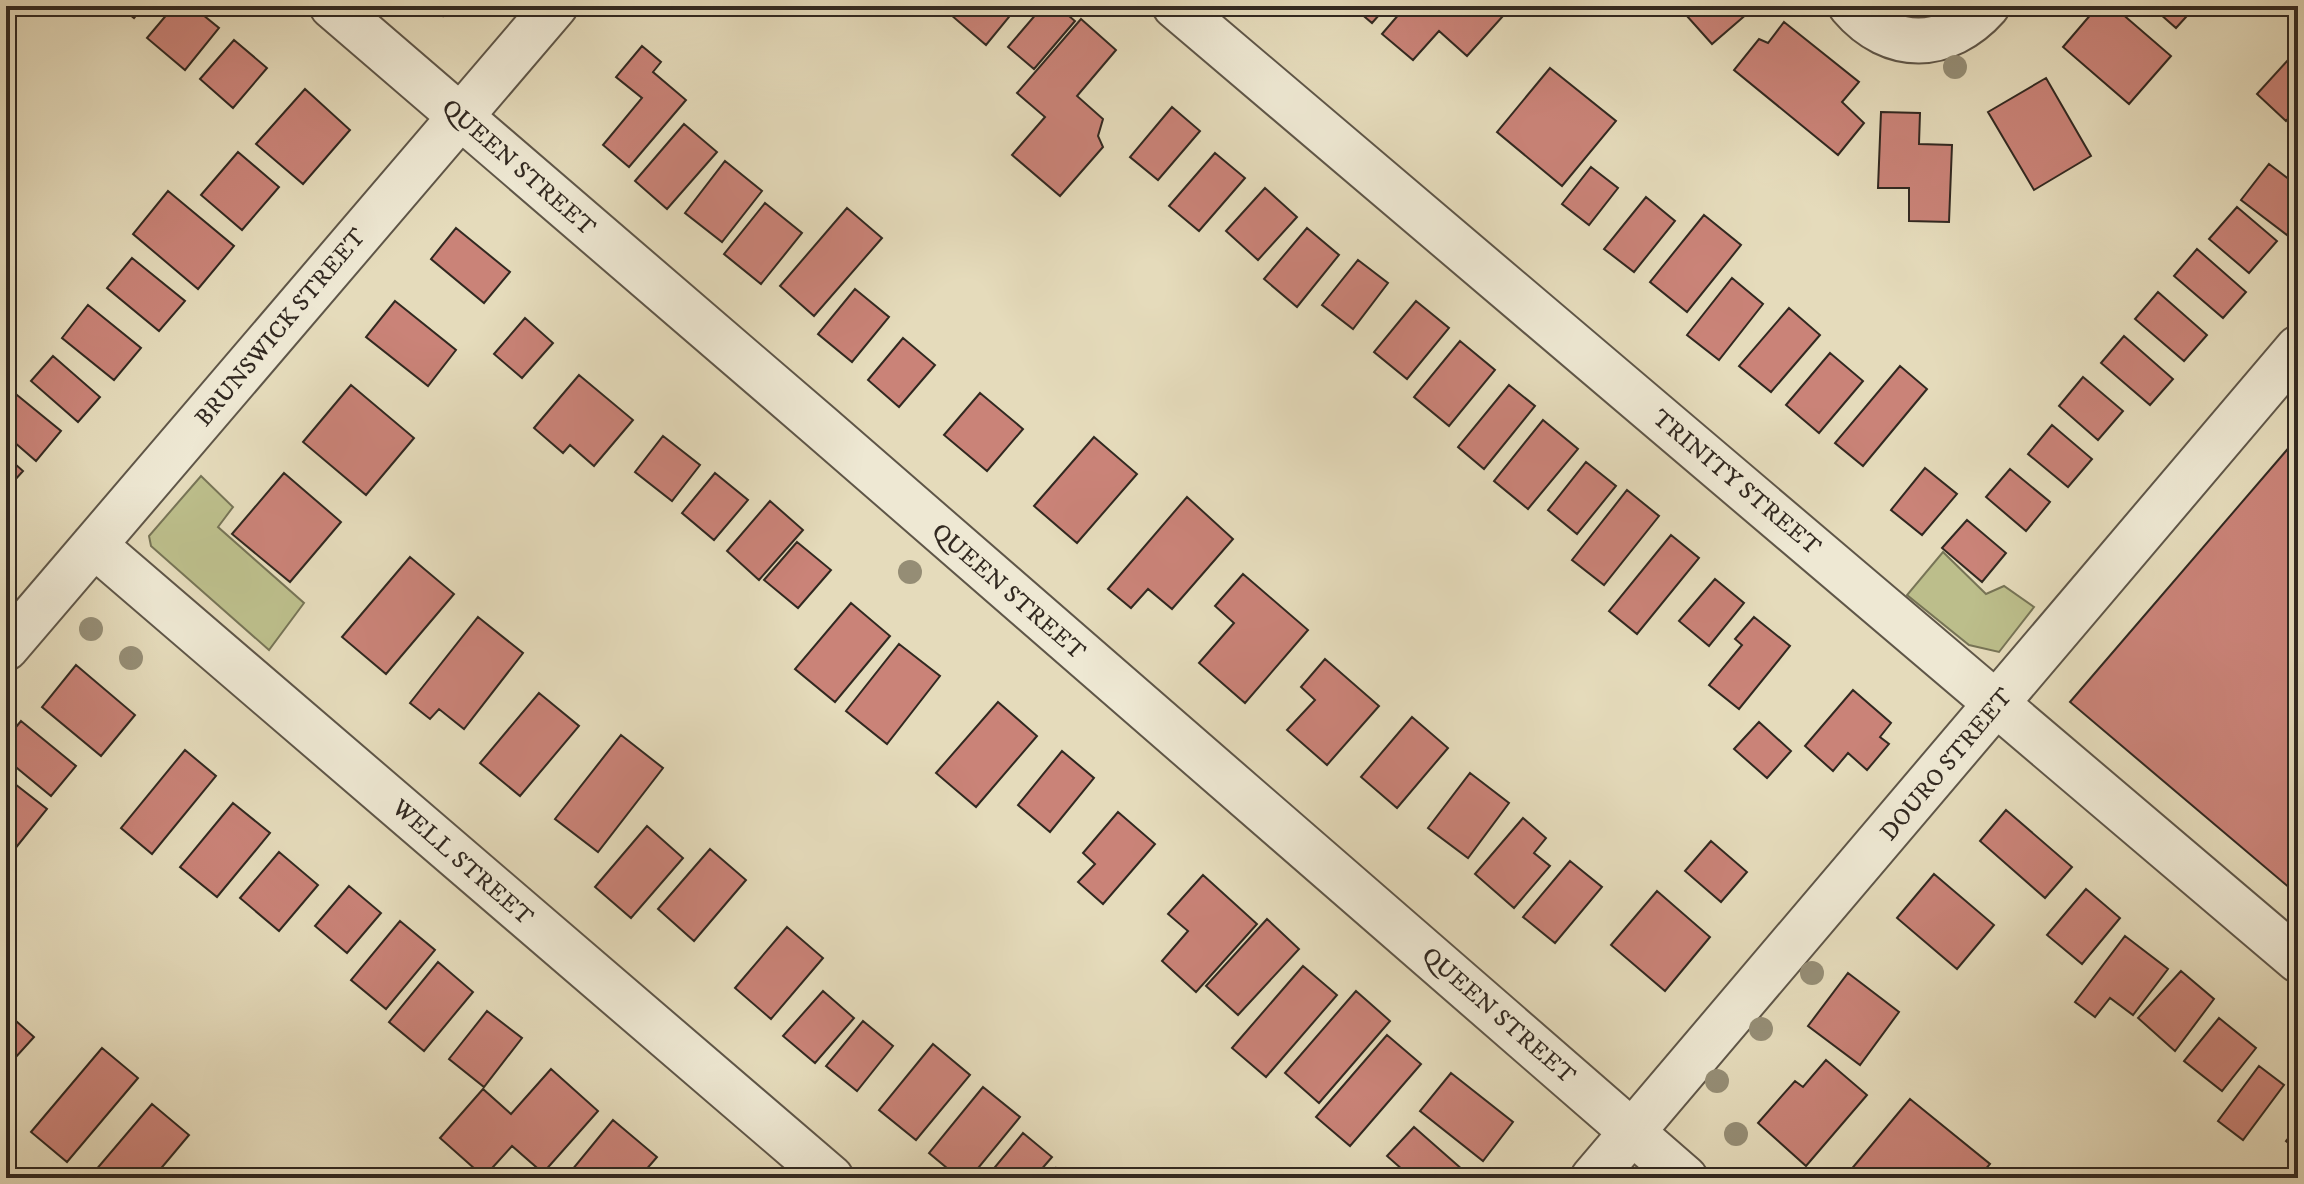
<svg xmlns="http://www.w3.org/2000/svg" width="2304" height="1184" viewBox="0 0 2304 1184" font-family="'IM FELL DW Pica',serif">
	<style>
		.green { fill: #bcbe8b; stroke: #777456; stroke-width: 2 }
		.building { fill: #ca8378; stroke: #322921; stroke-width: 2 }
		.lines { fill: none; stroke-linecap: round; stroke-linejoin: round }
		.minor-casing { stroke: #5f5648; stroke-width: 48 }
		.tertiary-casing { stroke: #5f5648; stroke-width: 48 }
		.minor { stroke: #eee8d3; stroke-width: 44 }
		.tertiary { stroke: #eee8d3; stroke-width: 44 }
		.tree { fill: #958d75 }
		.labels { text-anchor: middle; stroke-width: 6; stroke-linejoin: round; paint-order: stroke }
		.street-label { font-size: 24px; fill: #322921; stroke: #eee8d3 }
	</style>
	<rect width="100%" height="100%" fill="#e5dbbb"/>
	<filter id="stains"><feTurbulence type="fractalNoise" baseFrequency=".0025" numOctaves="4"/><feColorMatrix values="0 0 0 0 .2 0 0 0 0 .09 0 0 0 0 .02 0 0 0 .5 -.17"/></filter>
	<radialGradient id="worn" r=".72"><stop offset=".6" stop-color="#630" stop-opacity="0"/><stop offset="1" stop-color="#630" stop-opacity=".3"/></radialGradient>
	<path class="green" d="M201,476L233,507L218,527L304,603L269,650L151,546L149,536Z
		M1943,552L1986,594L2004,586L2034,607L1999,652L1969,645L1907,595Z"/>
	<path class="building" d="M119,6H144L134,18Z
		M174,6H192L219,28L185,70L147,38Z
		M431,6H451L443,16Z
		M924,6H940L933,14Z
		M959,6H1018L986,45L951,15Z
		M1043,6H1057L1075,21L1034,69L1008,47Z
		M1352,6H1387L1372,23Z
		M1406,6H1512L1467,56L1439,31L1413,60L1382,34Z
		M1678,6H1756L1712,44Z
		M2098,6H2113L2171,56L2129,104L2063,47Z
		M2151,6H2196L2176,28Z
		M1081,19L1116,50L1077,96L1103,119L1098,136L1103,147L1060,196L1012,155L1045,117L1017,93Z
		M1784,22L1859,82L1842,102L1864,123L1838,155L1734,70L1759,39L1768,43Z
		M234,40L267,68L233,108L200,79Z
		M642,46L661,62L653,72L686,100L629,167L603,145L642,98L616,77Z
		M2298,49V117L2293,113L2286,121L2257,94Z
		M1550,68L1616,121L1562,186L1497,132Z
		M2046,78L2091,156L2034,190L1988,112Z
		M305,89L350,130L303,184L256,144Z
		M1172,107L1200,131L1158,180L1130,157Z
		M1881,112L1920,113L1919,144L1952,145L1949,222L1909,221V188H1878Z
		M684,124L717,152L667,209L635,181Z
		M238,152L279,187L242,230L201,195Z
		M1215,153L1245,178L1199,231L1169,206Z
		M725,161L762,191L722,242L685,213Z
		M2269,164L2298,186V221L2287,235L2241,200Z
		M1591,167L1618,188L1589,225L1562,204Z
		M1265,188L1297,217L1258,260L1226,231Z
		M168,191L234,246L198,289L133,234Z
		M1646,197L1675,221L1634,272L1604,249Z
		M765,203L802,233L761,284L724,254Z
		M2237,207L2277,241L2249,273L2209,239Z
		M847,208L882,238L814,316L780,286Z
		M1704,215L1741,245L1687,312L1650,282Z
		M456,228L510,272L484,303L431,259Z
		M1307,228L1339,255L1297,307L1264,279Z
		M2197,249L2246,292L2223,318L2174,276Z
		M132,258L185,301L159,331L107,288Z
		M1358,260L1388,283L1353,329L1322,305Z
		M1732,278L1763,304L1719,360L1687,335Z
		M855,289L889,317L852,362L818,334Z
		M2158,292L2207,335L2184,361L2135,319Z
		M395,301L456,350L428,386L366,337Z
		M1416,301L1449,328L1407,379L1374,352Z
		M88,305L141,348L114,380L62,338Z
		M1789,308L1820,335L1771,392L1739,366Z
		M525,318L553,343L522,378L494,354Z
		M2124,336L2173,379L2150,405L2101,363Z
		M903,338L935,365L899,407L868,380Z
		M1460,341L1495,370L1449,426L1414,397Z
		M1830,353L1863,381L1819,433L1786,405Z
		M53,356L100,397L78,422L31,381Z
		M1900,366L1927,389L1863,466L1835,443Z
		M579,375L633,420L594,466L570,445L563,453L534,428Z
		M2083,377L2123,411L2098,440L2059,406Z
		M351,385L414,438L366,495L303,442Z
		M1509,385L1535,406L1484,469L1458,447Z
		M980,393L1023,429L987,471L944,435Z
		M17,395L61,431L36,461L6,435V408Z
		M1543,420L1578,449L1528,509L1494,481Z
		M2052,425L2092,459L2068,487L2028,454Z
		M663,436L700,465L672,501L635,472Z
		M1094,437L1137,474L1077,543L1034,506Z
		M2298,437L2297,722L2298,895L2070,702Z
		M6,456L23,471L6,490Z
		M1586,462L1616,486L1577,534L1548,510Z
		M1925,468L1957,494L1922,535L1891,510Z
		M2010,469L2050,502L2026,531L1986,497Z
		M284,473L341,522L290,582L232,534Z
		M715,473L748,500L714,540L682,513Z
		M1627,490L1659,516L1604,585L1572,560Z
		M1187,497L1233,539L1172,609L1148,589L1131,608L1108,589Z
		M770,501L803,530L759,580L727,551Z
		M1967,520L2006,553L1982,582L1942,548Z
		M1671,535L1699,558L1637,634L1609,611Z
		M797,542L831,570L798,608L764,580Z
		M410,557L454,594L386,674L342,637Z
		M1243,574L1308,630L1245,703L1199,663L1234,623L1215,606Z
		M1715,579L1744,603L1709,646L1679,621Z
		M851,603L890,636L835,702L795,669Z
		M478,617L523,653L464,729L439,709L430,719L410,703Z
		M1754,617L1790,646L1739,709L1709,685L1742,645L1735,639Z
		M899,644L940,676L887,744L846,711Z
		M1325,659L1379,706L1327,765L1287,730L1315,700L1301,687Z
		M76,665L135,715L101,756L42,707Z
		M1853,690L1891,723L1880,737L1889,744L1867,770L1848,753L1833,771L1805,746Z
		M539,693L579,726L520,796L480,763Z
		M998,702L1037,736L976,807L936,773Z
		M1412,717L1448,748L1397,808L1361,777Z
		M21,721L76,766L51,796L6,759V739Z
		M1759,722L1791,751L1767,778L1734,749Z
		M621,735L663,768L598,852L555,819Z
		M185,750L216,776L152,854L121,828Z
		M1062,751L1094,778L1050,832L1018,805Z
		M1470,773L1509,803L1468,858L1428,828Z
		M6,777L47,809L14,850L6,844Z
		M233,803L270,833L217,897L180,867Z
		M2006,810L2072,867L2045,898L1980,841Z
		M1118,812L1155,844L1103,904L1078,882L1095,864L1083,853Z
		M1523,818L1546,838L1534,853L1550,866L1514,908L1475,874Z
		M647,826L683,858L631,918L595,887Z
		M1711,841L1747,872L1721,902L1685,871Z
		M710,849L746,880L694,941L658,909Z
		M279,852L318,885L279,931L240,898Z
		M1570,861L1602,887L1555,943L1523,917Z
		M1934,874L1994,925L1957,969L1897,918Z
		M1203,875L1257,924L1196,992L1162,961L1188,931L1168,914Z
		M349,886L381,913L347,953L315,926Z
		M2086,889L2120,918L2082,964L2047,935Z
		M1657,891L1710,937L1665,991L1611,945Z
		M1267,919L1299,949L1238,1015L1206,986Z
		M400,921L435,950L386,1009L351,980Z
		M787,927L823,958L771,1019L735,988Z
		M2125,936L2168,969L2133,1015L2110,998L2095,1017L2075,1002Z
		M438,962L473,992L424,1051L389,1022Z
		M1303,966L1337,995L1266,1077L1232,1048Z
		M2181,971L2214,999L2175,1051L2138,1018Z
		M1848,973L1899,1012L1860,1065L1808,1026Z
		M823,991L854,1018L815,1063L783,1036Z
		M1356,991L1390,1021L1319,1103L1285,1073Z
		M487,1011L522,1038L484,1087L449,1059Z
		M6,1012L34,1037L6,1068Z
		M2219,1018L2256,1048L2222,1091L2184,1061Z
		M863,1021L893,1046L857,1091L826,1066Z
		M1387,1035L1421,1064L1350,1146L1316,1117Z
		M933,1044L970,1075L916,1140L879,1110Z
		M102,1048L138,1078L67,1162L31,1132Z
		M1826,1060L1867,1095L1806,1166L1758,1123L1795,1081L1803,1087Z
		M2259,1066L2284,1085L2243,1140L2218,1121Z
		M551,1069L598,1111L543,1173L512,1146L484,1177L440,1138L483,1089L511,1114Z
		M1451,1073L1513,1122L1483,1161L1420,1111Z
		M983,1087L1020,1117L970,1178H959L929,1153Z
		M1910,1099L1990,1164L1978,1178H1844Z
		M152,1104L189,1135L153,1178H89Z
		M613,1120L657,1157L639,1178H570L567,1176Z
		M2298,1126V1151L2286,1141Z
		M1414,1127L1472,1178H1412L1387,1156Z
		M1023,1133L1052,1157L1034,1178H986Z
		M1056,1168L1067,1178H1048Z"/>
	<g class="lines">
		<g class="minor-casing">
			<path id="minor" d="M332,6L820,426L1685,1178
				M1175,6L2298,960
				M1851,6C1891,53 1947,51 1987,6
				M94,545L831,1178
				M6,648L555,6"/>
		</g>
		<g class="tertiary-casing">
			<path id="tertiary" d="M1593,1178L2298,348"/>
		</g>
		<use href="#minor" class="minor"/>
		<use href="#tertiary" class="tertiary"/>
	</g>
	<g class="tree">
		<circle cx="1955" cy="67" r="12"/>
		<circle cx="910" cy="572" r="12"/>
		<circle cx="91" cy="629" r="12"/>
		<circle cx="131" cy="658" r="12"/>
		<circle cx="1812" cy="973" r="12"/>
		<circle cx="1761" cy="1029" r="12"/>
		<circle cx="1717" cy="1081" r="12"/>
		<circle cx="1736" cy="1134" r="12"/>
	</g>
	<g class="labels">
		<g class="street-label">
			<text transform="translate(519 167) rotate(41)" y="8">QUEEN STREET</text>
			<text transform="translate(280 327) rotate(-50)" y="8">BRUNSWICK STREET</text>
			<text transform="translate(1737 482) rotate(40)" y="8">TRINITY STREET</text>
			<text transform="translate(1009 591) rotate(41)" y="8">QUEEN STREET</text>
			<text transform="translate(1946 764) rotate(-50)" y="8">DOURO STREET</text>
			<text transform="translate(463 862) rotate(41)" y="8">WELL STREET</text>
			<text transform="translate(1499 1015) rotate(41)" y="8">QUEEN STREET</text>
		</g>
	</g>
	<rect width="2304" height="1184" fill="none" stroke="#e5dbbb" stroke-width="32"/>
	<rect x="8" y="8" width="2288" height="1168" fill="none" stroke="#322921" stroke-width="4"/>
	<rect x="16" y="16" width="2272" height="1152" fill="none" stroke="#322921" stroke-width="2"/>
	<rect width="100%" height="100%" filter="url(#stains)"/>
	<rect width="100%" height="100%" fill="url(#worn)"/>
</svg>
